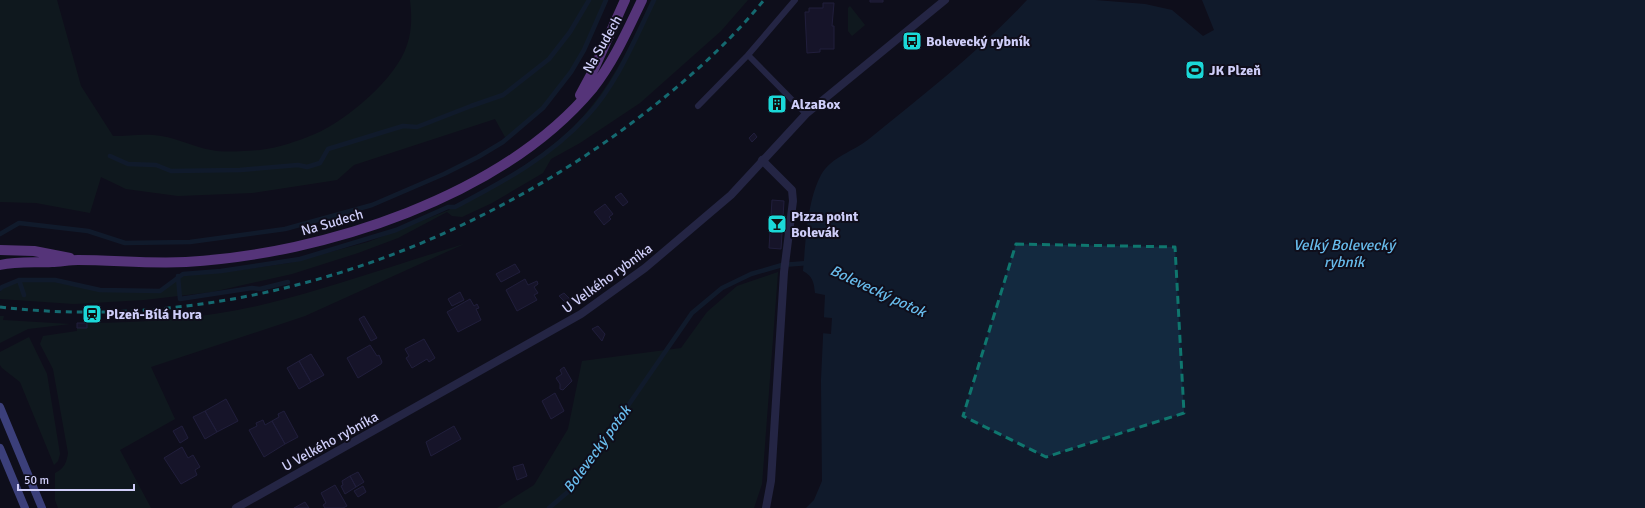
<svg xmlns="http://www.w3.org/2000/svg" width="1645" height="508" viewBox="0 0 1645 508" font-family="Signika,sans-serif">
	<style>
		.green { fill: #112522 }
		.water { fill: #13293f }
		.pier { fill: #0f0e1b }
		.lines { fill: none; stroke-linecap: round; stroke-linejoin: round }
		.stream { stroke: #13293f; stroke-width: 4.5 }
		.building { fill: #1f1c3a; stroke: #363163 }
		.service { stroke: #3e4175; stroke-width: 6 }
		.minor { stroke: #3e4175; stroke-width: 8 }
		.tertiary { stroke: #3e4175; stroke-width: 8 }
		.secondary { stroke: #717aed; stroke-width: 8 }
		.primary { stroke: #ab62ec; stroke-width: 10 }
		.rail { stroke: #1bd8d8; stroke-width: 3; stroke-dasharray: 6 5; stroke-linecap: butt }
		.marked { fill: none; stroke: #0f766e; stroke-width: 3; stroke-dasharray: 8 5; stroke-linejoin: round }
		.labels { text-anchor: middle; stroke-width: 4; stroke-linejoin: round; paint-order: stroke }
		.poi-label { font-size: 14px; font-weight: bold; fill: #cfcef9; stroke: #0f0e1b; text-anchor: start }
		.street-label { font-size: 14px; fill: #cfcef9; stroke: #0f0e1b }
		.water-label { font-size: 15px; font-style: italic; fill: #68bcec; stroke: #0f0e1b }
	</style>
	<rect width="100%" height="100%" fill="#0f0e1b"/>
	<path class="green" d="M0,0H57L81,86L113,136C130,136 145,133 161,136C179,139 194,147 211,150C223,153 247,151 260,150C277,148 299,141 315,134C346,121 397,78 407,45C412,31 412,15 410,0H607C587,43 567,87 531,119C524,126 514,131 505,137L495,119L354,165L337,180L252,193L178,196L126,189L101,177L90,213L36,203L0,202Z
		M651,0H748L721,31L640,103L580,143L551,159L543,173L492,203L462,217L452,216L447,212L398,238L358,253L292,274L212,292L144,300L74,304L0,299V292L3,288L19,282H55L100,291L160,292L182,276L233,271L289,263L368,242L449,210L453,206C504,179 555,152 591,107C617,75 634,37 651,0Z
		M850,6L865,25L852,36L848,31V8Z
		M464,244L305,316L151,367L175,419L120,450L151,508H58L55,500V473C64,469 67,462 68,453L53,369L40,344L43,336L77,331V328H87V323C153,323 221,317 285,299C345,283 404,262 464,244Z
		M778,272L762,484L754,508H497L534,485L568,429L582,361L681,348L707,312L737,286Z
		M0,316H4L3,320L70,324L28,329L0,343Z
		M29,337L47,374L60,454L58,461L54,465L20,382L2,368L0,365V352Z"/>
	<path class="water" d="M1027,0H1095L1145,4L1172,10L1203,36L1214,30L1202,0H1645V508H806L814,500L822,481L821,380L825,295L815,293C814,283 813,276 803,271C806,241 807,201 821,175C832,156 853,152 869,139C923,95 980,51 1027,0Z"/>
	<path class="pier" d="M821,317L832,318L831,334L821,333Z"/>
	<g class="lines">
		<path class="stream" d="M110,156L128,164L156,165L171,171L240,170L298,165L307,167L320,163L328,149L403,126L417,127L471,106L503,95L549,59L570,32L589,0
			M0,234L19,223L88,231L125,243L190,242L285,229L372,205L444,174L478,157L503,142L543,108L571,72L584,50L606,0
			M178,276L180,299L252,288L260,289L288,282
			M19,280L24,295
			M0,289L2,287L19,280H55L100,290L160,291L183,274L221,271L300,259L396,230L448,207H455C503,182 551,156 587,116C617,84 635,39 654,0
			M549,508L569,491L692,313L722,288L751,274L782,265L808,263"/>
	</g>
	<path class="building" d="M870,0H883V2H870Z
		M823,3H834L832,26H834V49H820V52L807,53L805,12H809V8H823Z
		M775,99L782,106L779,108L773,101Z
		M754,133L757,137L752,142L749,138Z
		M621,193L628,202L623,206L615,197Z
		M772,200L784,201L781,249L769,248Z
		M605,204L613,214L609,217L611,219L604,225L594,212Z
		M515,264L520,272L501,282L496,274Z
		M525,279L528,285L537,281L538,284L534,287L538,293L534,295L537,300L517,311L506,290Z
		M460,292L464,300L452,306L448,299Z
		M564,293L571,300L566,303L559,296Z
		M470,299L474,306L477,304L479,308L476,309L481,320L458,332L447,312Z
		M364,316L377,338L371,341L359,319Z
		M77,323H87V328H77Z
		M598,326L605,334L602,341L592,329Z
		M424,339L435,358L429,362L427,359L412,368L406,358L409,356L405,349Z
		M370,345L377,356L379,355L382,362L381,364L358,378L347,358Z
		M311,354L324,375L311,382L299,361Z
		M299,361L311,382L299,389L287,368Z
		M564,367L572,381L563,390L560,389V384L556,378L562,374L560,370Z
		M555,393L564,411L551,419L542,401Z
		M226,399L238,421L217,432L205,411Z
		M205,411L217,432L205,439L193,417Z
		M284,411L298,437L285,444L272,421L279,417L278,414Z
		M263,420L265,425L272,421L285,444L264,457L249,430L257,426L256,423Z
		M182,426L188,438L180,443L173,431Z
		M454,426L461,439L431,456L426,442Z
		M182,447L188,458L193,455L200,467L195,470L197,475L181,484L164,458Z
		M523,464L527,476L517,480L513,467Z
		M358,472L364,482L356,487L350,476Z
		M350,476L356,487L345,494L341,486L343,485L342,481Z
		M335,485L347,506L343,508H325L323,505L326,503L321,493Z
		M363,486L366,492L358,497L354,491Z
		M305,502L309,508H294Z"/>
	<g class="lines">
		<path class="service" d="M795,0L748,55L806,114
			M698,106L748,55"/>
		<path class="minor" d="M762,160L792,190L793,201L784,272L771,481L766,508"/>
		<path class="tertiary" d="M236,508L581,314L645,268L731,195L806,114L945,0"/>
		<path class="secondary" d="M0,407L42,508
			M0,448L25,508"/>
		<path class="primary" d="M580,95L594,69L625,0
			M0,250L34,251L70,258
			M0,265C17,261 34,263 52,262C60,262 69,260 78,260C114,260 149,264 186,262C324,254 502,197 593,88C614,61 627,31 642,0"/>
		<path class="rail" d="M0,307C221,333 448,258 625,128C676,90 724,49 764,0"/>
	</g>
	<path d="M0 0H1645V508H0ZM1016,244L1175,247L1184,413L1046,457L963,416Z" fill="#0f0e1b" fill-opacity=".55" fill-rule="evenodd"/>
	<path class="marked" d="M1016,244L1175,247L1184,413L1046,457L963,416Z"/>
	<defs>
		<g id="bus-square" transform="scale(1)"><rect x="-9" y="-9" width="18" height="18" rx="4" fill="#1bd8d8" stroke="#0f0e1b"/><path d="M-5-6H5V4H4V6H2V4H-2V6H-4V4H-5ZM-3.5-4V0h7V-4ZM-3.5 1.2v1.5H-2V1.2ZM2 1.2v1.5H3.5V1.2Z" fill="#111"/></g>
		<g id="stadium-square" transform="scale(1)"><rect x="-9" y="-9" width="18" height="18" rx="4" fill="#1bd8d8" stroke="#0f0e1b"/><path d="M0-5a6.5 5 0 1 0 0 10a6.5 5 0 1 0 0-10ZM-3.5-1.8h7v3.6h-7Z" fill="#111"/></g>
		<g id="building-square" transform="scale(1)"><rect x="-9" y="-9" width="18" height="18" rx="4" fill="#1bd8d8" stroke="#0f0e1b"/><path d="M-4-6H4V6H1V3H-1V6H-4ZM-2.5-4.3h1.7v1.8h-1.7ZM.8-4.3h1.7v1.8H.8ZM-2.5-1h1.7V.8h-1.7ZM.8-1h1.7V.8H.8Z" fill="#111"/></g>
		<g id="bar-square" transform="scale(1)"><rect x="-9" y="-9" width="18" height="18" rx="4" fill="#1bd8d8" stroke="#0f0e1b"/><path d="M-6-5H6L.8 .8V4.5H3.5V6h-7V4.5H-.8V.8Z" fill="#111"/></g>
		<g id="station-square" transform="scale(1)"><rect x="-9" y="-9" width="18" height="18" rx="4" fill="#1bd8d8" stroke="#0f0e1b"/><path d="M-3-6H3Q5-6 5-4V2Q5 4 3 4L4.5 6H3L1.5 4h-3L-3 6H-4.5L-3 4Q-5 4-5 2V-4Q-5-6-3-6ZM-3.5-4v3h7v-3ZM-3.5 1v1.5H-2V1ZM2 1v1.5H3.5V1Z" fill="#111"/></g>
	</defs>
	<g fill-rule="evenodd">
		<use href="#bus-square" x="912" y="41"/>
		<use href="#stadium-square" x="1195" y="70"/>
		<use href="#building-square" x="777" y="104"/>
		<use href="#bar-square" x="777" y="224"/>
		<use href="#station-square" x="92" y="314"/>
	</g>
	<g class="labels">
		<g class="poi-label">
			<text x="926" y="46">Bolevecký rybník</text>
			<text x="1209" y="75">JK Plzeň</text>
			<text x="791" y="109">AlzaBox</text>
			<text x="791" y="221">Pizza point<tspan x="791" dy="16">Bolevák</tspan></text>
			<text x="106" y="319">Plzeň-Bílá Hora</text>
		</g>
		<g class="street-label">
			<text transform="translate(602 44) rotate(-60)" y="5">Na Sudech</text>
			<text transform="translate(332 222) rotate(-16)" y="5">Na Sudech</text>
			<text transform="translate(607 278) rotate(-36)" y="5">U Velkého rybníka</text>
			<text transform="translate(330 441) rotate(-29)" y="5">U Velkého rybníka</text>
		</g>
		<g class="water-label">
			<text x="1344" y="250">Velký Bolevecký<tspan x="1344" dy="17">rybník</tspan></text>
			<text transform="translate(878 291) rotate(25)" y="5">Bolevecký potok</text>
			<text transform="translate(597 449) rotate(-54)" y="5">Bolevecký potok</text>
		</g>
	</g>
	<path d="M18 484v6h116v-6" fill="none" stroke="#cfcef9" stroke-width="2"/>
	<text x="24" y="484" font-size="12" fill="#cfcef9" stroke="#0f0e1b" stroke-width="3" paint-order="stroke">50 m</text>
</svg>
